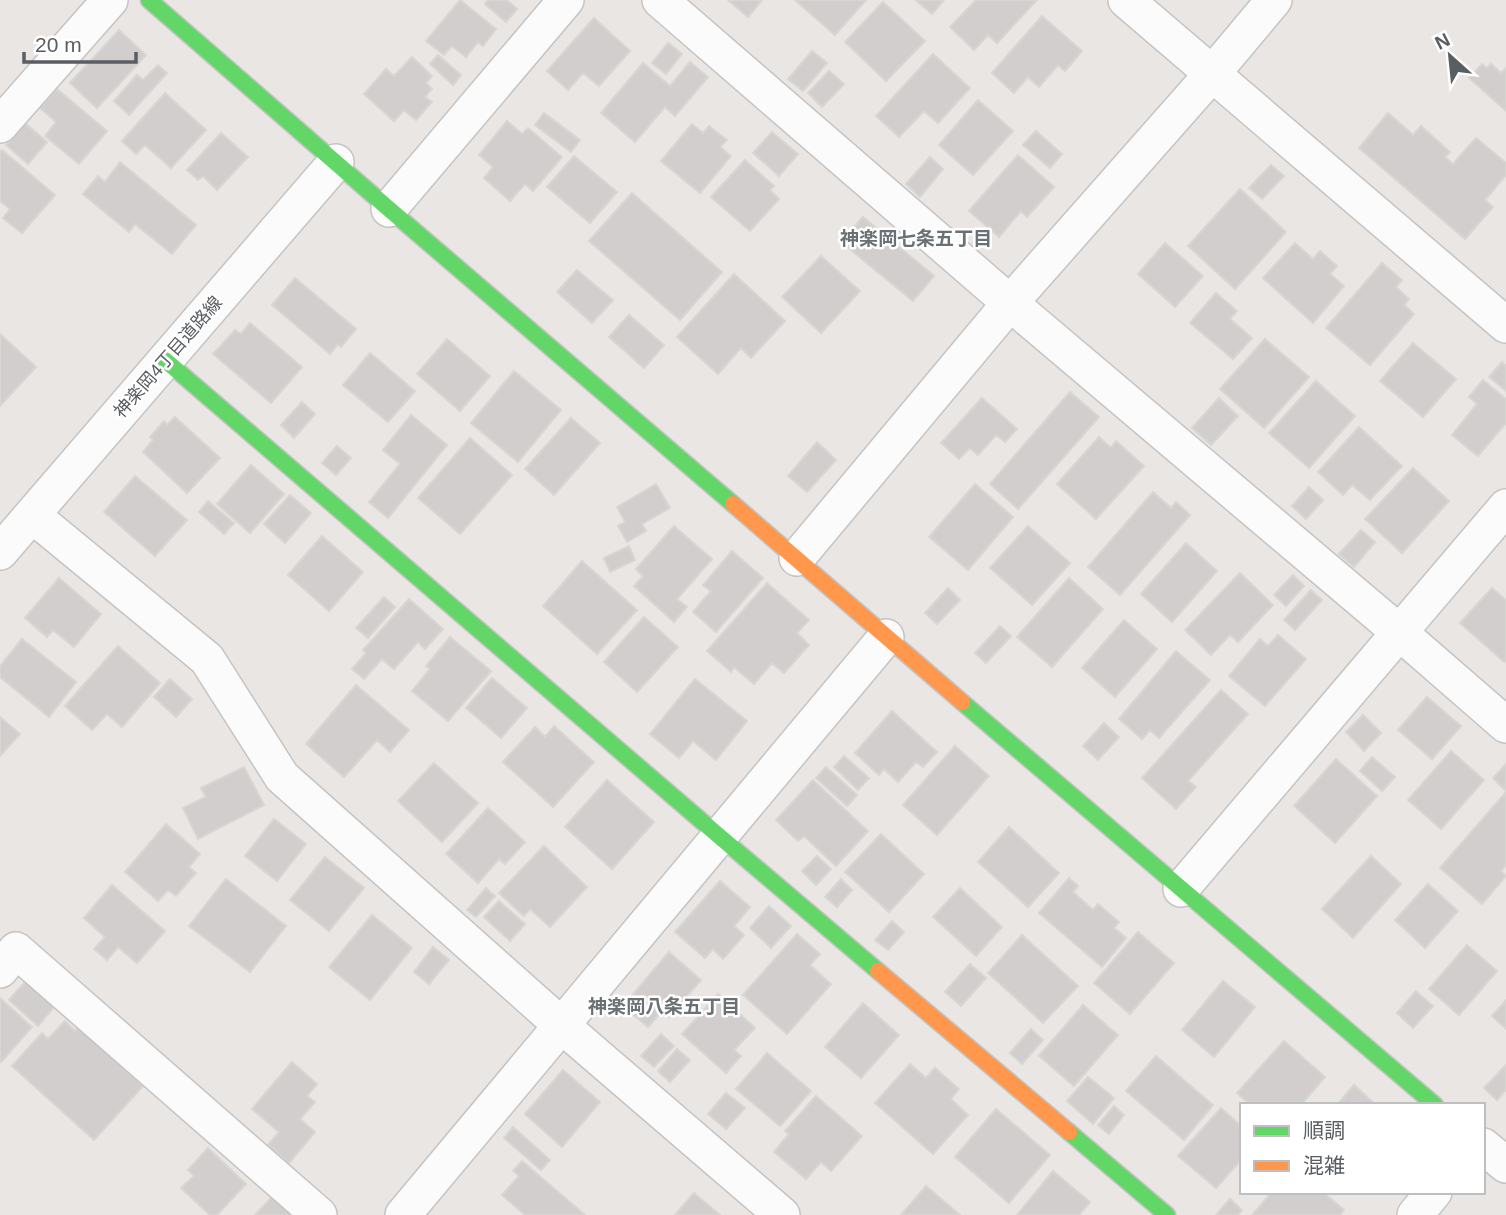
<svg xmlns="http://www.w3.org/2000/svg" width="1506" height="1215" viewBox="0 0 1506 1215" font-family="Arial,'Noto Sans JP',sans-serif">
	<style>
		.building { fill: #d1cecd; stroke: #d8d6d2; stroke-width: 2 }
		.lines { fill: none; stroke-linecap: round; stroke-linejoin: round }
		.street-casing { stroke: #c4c4c4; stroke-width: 38 }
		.fast-casing { stroke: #c4c4c4; stroke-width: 19 }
		.slow-casing { stroke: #c4c4c4; stroke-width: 19 }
		.street { stroke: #fcfbfb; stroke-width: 35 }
		.fast { stroke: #63d668; stroke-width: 16 }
		.slow { stroke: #ff974d; stroke-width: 16 }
		.labels { text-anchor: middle; stroke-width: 5; stroke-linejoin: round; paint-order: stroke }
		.street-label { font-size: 18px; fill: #595e62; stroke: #fff }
		.neighbourhood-label { font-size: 19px; font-weight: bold; fill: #6a7174; stroke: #fff }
	</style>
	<rect width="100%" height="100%" fill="#e9e6e3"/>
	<path class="building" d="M460,0L496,29L483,46L478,42L466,57L452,46L444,55L426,41Z
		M488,0H507L517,9L506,22L485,4Z
		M728,0H762L748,17Z
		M795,0H866L835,35Z
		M916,0H944L932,14Z
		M976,0H1037L997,43L988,35L974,50L950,27Z
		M883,2L925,41L886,81L845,42Z
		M1042,16L1082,51L1065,71L1058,65L1039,87L1028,77L1014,93L992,73Z
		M594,18L630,51L599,86L583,73L568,90L547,71Z
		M119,30L146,55L97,108L70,83Z
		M668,43L682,54L666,74L652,63Z
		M812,51L827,63L803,91L788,79Z
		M933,54L970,88L938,123L924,111L899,137L876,116Z
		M438,55L461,75L453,85L430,64Z
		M412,57L432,76L426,83L432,89L425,97L432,102L416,120L404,110L394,121L364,94L386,69L394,76Z
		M690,62L708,77L675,116L665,107L635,142L601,113L643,63L670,86Z
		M1482,64L1487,68L1491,64L1501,73L1506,68V111L1469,78Z
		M158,65L167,73L129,115L114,101L137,75L143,80Z
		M829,71L844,84L822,107L808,93Z
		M57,89L107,131L79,164L45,136L56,122L40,108Z
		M165,93L206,130L171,168L145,145L136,154L122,141Z
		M978,100L1013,131L973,175L939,145Z
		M544,113L580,140L571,152L535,125Z
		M1388,113L1413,135L1421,126L1450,152L1445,157L1453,164L1476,138L1506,163V175L1485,200L1493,207L1465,239L1359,148Z
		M507,121L522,134L528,128L562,157L533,191L525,184L510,201L484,178L493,167L479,155Z
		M25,123L47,142L28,164L6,145Z
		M692,124L703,133L709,126L727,140L720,147L731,156L700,193L661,161Z
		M1036,131L1062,154L1050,168L1023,145Z
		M772,132L798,154L779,176L753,153Z
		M221,133L248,157L217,190L203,176L198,180L187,170Z
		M2,150L55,195L22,233L3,218L10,209L0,201V152Z
		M1018,155L1054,187L1027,217L1021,211L999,237L969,211Z
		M574,156L617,192L590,223L547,187Z
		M930,157L943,169L920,197L906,184Z
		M745,160L774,186L770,190L779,199L750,231L711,197Z
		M120,162L196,225L172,254L135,224L129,232L83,194L98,176L105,182Z
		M1271,165L1284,176L1262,199L1249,188Z
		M1240,189L1286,232L1235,289L1188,246Z
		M632,193L722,272L680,320L589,241Z
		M863,217L934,276L913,301L841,242Z
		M1165,243L1203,276L1175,307L1138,274Z
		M1295,243L1313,259L1320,251L1337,266L1330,274L1344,286L1313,323L1263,278Z
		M821,256L860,291L821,333L782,297Z
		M1382,263L1402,280L1396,287L1409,299L1404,305L1414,314L1370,365L1326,328Z
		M577,270L613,300L592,323L557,292Z
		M734,274L785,321L751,358L741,348L718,374L677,337Z
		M295,278L356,329L341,347L338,344L330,354L272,305Z
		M1216,293L1237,311L1230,319L1252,338L1233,359L1190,323Z
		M629,315L664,345L644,368L609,337Z
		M250,323L302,367L271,403L213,354L235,330L241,334Z
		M0,334L36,367L0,406Z
		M447,339L490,376L460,411L417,374Z
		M1265,339L1309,377L1264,428L1220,389Z
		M1413,343L1456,379L1423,417L1380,381Z
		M370,353L415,391L388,422L343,385Z
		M1502,362L1506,366V391L1489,377Z
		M514,371L561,410L518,462L471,423Z
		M1483,380L1506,399V423L1478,456L1452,435L1477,404L1469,397Z
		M1316,381L1355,416L1309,468L1269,433Z
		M1070,392L1099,417L1018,509L990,484Z
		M982,398L1017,429L1005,442L996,435L978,455L970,448L959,459L941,443Z
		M1219,398L1238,416L1211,445L1192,428Z
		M302,402L315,414L294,438L281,425Z
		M411,415L447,445L388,518L369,502L400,464L383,450Z
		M175,417L220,458L187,493L143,452L153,440L150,437L164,421L167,425Z
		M571,418L600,443L554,495L525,469Z
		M1359,427L1402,466L1370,500L1352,485L1343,495L1318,472Z
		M1099,437L1111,448L1116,441L1144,466L1096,519L1057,484Z
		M470,438L512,475L460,534L418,498Z
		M817,442L836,460L807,492L788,476Z
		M337,446L351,458L336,475L322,463Z
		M251,465L284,494L250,533L217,504Z
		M1413,468L1449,501L1402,553L1365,519Z
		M135,476L187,520L155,556L104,512Z
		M656,484L670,508L642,524L646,531L627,542L618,526L625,522L617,507Z
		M975,484L1013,517L968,570L929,537Z
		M1309,487L1323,500L1306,519L1292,506Z
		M1153,492L1171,508L1176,502L1190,515L1120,595L1088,567Z
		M290,495L311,513L285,543L264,524Z
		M208,501L234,523L224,534L199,512Z
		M674,526L712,559L677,599L687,607L674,622L634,586L643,576L636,569Z
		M1028,526L1070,563L1032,605L990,568Z
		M1361,530L1375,542L1354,567L1339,554Z
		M322,536L363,572L329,611L288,575Z
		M1186,543L1217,571L1172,622L1141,594Z
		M629,546L635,560L610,572L604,558Z
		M732,551L763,578L716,632L693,612L711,591L703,585Z
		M582,561L637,610L597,654L543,606Z
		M1240,573L1273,605L1238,642L1230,635L1211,655L1185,630Z
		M1293,575L1304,586L1286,606L1274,595Z
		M59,578L101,614L74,647L53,630L47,637L25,618Z
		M1069,578L1103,609L1052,667L1017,637Z
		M767,583L809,620L797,633L809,645L784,673L772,663L754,684L734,667L731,672L707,651Z
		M948,588L960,600L937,624L925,613Z
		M1492,588L1506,600V660L1504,662L1460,623Z
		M1311,590L1322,600L1295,630L1284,620Z
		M384,597L395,607L368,638L356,628Z
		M409,599L443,629L425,649L418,642L394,669L382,659L364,679L352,669L366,653L363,650Z
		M644,617L678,647L637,692L604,662Z
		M1124,620L1157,649L1115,697L1082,668Z
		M1000,626L1011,636L986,663L975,653Z
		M1278,635L1306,659L1265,706L1229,676L1260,639L1268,646Z
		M450,637L491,671L448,721L412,691L430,669L426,666Z
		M22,639L76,682L49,717L0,677V666Z
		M118,646L160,683L122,727L107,714L92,730L65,706Z
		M1176,651L1210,680L1159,738L1150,730L1142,739L1119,719Z
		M492,678L527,708L501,738L466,708Z
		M170,679L192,699L176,717L154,697Z
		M695,679L747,721L716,760L693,741L679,758L650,734Z
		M356,685L409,730L390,752L377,740L344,777L306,744Z
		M1221,690L1248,714L1188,781L1196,787L1176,809L1142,778Z
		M1427,697L1461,726L1432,759L1398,730Z
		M892,711L937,752L923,767L916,762L898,782L884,769L879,775L855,753Z
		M1363,715L1381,733L1364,751L1346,732Z
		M0,717L20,734L0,756Z
		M1104,723L1119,737L1098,760L1083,746Z
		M554,726L594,762L553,807L503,762L535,727L545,737Z
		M955,746L989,776L937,835L903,805Z
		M1451,751L1484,780L1441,829L1408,800Z
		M844,756L869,778L858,790L834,767Z
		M1372,757L1395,777L1382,791L1360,771Z
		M1336,759L1377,796L1335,843L1294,806Z
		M434,763L478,803L442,842L398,801Z
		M1506,764V789L1505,790L1493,778Z
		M244,767L264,805L198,839L183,808L206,797L201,788Z
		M826,767L857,795L847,806L816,778Z
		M607,780L654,822L612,869L565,827Z
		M813,780L868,831L836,866L804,836L798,841L776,820Z
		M1506,792V865L1501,871L1506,876L1482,904L1440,868Z
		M488,808L525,842L505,864L499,859L478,883L446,854Z
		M274,819L306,844L277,881L245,856Z
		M166,824L200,854L189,867L196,873L176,896L168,890L158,901L125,872Z
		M1009,827L1059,873L1028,907L978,862Z
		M881,834L924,874L889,912L845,872Z
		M544,846L587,887L550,927L530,909L524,916L499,893Z
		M817,856L831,869L816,885L802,871Z
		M1371,856L1401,884L1353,938L1322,909Z
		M325,857L364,888L329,931L290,900Z
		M1069,878L1078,886L1073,892L1093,910L1098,904L1119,922L1114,928L1126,938L1102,967L1039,913Z
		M226,879L286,926L250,972L189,926Z
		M841,879L852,890L837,907L825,897Z
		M720,881L750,907L734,926L744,935L723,959L713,949L705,958L675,932Z
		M1428,884L1458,911L1425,948L1395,920Z
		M112,885L165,931L137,963L118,947L107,960L94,949L105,937L84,918Z
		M486,888L495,896L476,917L467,910Z
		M960,888L1002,927L976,956L933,917Z
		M499,901L525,924L510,941L484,917Z
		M769,906L791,926L771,948L750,928Z
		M372,915L412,948L370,1000L329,967Z
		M892,921L904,932L888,950L875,940Z
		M1138,932L1174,963L1130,1014L1094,983Z
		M797,934L820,954L810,965L831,984L787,1034L743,995Z
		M1022,935L1078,986L1043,1023L988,973Z
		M1467,945L1497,971L1459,1015L1429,989Z
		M433,947L449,960L429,984L414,972Z
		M669,952L701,980L669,1017L662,1011L648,1027L623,1006Z
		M970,964L986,978L961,1006L945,992Z
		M26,981L55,1006L38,1026L9,1000Z
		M1223,981L1255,1007L1214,1057L1182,1030Z
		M1416,991L1433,1006L1413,1028L1397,1013Z
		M718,994L755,1028L734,1050L741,1056L726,1073L682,1034Z
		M0,998L32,1027L1,1062L0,1061Z
		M1506,1000V1029L1492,1016Z
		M863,1003L899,1035L861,1078L825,1047Z
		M1083,1005L1118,1035L1074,1086L1039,1056Z
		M65,1021L75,1031L78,1027L143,1086L94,1140L12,1066L42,1033L48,1039Z
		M1031,1029L1043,1040L1022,1064L1010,1053Z
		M661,1034L674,1046L654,1067L641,1056Z
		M1284,1041L1325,1077L1301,1105H1250L1237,1093Z
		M677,1049L690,1060L670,1082L658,1071Z
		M767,1053L811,1091L780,1126L736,1089Z
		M1156,1056L1213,1105L1184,1140L1126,1091Z
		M292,1062L317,1084L307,1096L315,1102L300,1119L315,1132L289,1163L268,1145L279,1132L252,1109Z
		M910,1064L926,1078L935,1068L959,1089L951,1099L968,1115L933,1154L875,1103Z
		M1506,1065V1090L1497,1100L1484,1088Z
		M563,1070L600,1102L562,1147L525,1114Z
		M1088,1077L1114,1098L1093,1124L1067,1101Z
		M1354,1085L1376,1105H1337Z
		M726,1093L745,1108L726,1129L708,1114Z
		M816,1096L862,1136L831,1171L821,1162L806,1179L774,1152L789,1134L785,1131Z
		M1114,1106L1124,1115L1109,1134L1098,1125Z
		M1221,1108L1242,1127V1159L1216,1188L1178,1156Z
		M996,1109L1050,1155L1009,1203L955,1157Z
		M513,1127L550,1160L541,1170L504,1138Z
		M208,1148L246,1184L217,1215H210L181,1188L194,1176L188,1170Z
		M522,1161L585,1215H525L502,1195L519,1176L513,1171Z
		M1053,1171L1090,1202L1079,1215H1017Z
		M926,1186L960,1215H901Z
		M1272,1192H1323L1344,1210L1340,1215H1252Z
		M694,1193L720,1215H675Z
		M274,1195L296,1215H255Z
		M1230,1199L1242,1210L1238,1215H1216Z"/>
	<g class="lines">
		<g class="street-casing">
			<path id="street" d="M660,0L1010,303L1399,632L1506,725
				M1126,0L1506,325
				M0,125L110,0
				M389,209L566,0
				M32,515L207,659L282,777L561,1025L782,1215
				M0,552L336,162
				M797,558L1010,303L1212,74L1274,0
				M1181,889L1506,507
				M0,970L16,950L319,1215
				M1483,1146L1506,1165
				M403,1215L886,637
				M1415,1215L1434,1192"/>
		</g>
		<g class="fast-casing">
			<path id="fast" d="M149,0L389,209L733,504
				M165,360L719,836L878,971
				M962,702L1435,1105
				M1069,1132L1167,1215"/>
		</g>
		<g class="slow-casing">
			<path id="slow" d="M733,504L962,702
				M878,971L1069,1132"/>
		</g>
		<use href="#street" class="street"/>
		<use href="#fast" class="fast"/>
		<use href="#slow" class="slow"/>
	</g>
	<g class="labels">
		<g class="street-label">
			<text transform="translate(168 357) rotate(-49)" y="6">神楽岡4丁目道路線</text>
		</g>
		<g class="neighbourhood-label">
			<text x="916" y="245">神楽岡七条五丁目</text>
			<text x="664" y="1013">神楽岡八条五丁目</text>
		</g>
	</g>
	<rect x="1240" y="1103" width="245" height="91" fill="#ffffff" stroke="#bdbfc0" stroke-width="2"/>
	<rect x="1254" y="1126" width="35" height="10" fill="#63d668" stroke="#bdbfc0" stroke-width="2"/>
	<text x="1303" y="1138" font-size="21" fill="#595e62">順調</text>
	<rect x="1254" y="1161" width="35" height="10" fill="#ff974d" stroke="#bdbfc0" stroke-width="2"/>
	<text x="1303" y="1173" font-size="21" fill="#595e62">混雑</text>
	<g transform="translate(1450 56) rotate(333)" stroke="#ffffff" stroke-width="5" paint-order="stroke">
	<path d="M0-5L12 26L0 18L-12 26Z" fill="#595e62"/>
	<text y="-10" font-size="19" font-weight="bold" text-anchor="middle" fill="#595e62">N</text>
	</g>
	<path d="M24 52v10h112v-10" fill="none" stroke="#595e62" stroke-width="3.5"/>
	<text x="35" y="52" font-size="21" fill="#595e62" stroke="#ffffff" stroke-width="5" paint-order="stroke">20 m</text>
</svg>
